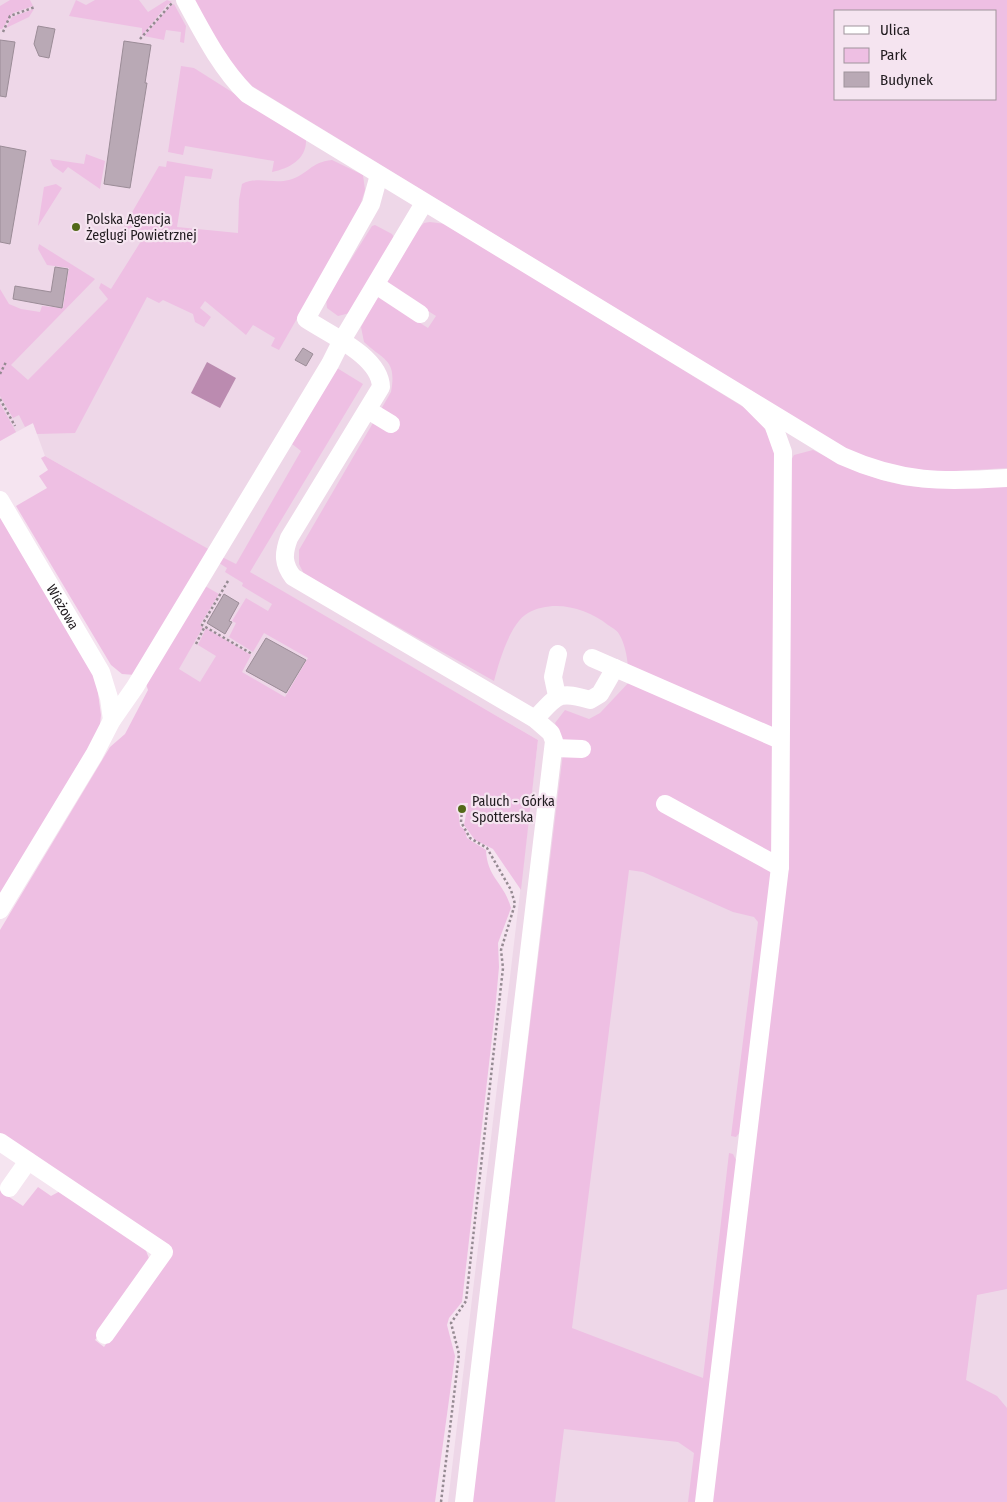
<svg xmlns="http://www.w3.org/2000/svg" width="1007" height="1502" viewBox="0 0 1007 1502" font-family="'Fira Sans Condensed',sans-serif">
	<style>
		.built { fill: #eed7e8; fill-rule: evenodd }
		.green { fill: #eebfe3; fill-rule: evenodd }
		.water { fill: #bb8bb0 }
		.building { fill: #b9a9b5; stroke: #9b8c97 }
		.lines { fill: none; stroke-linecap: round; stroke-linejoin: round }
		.path { stroke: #958a92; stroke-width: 2.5; stroke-dasharray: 2.5 2.5; stroke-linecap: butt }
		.minor { stroke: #fff; stroke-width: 18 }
		.poi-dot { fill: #526919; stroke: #f5e4f0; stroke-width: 2 }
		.labels { text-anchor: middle; stroke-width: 4.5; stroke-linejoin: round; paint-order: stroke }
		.poi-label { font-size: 14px; fill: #201b1f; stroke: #f5e4f0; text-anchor: start }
		.street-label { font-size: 14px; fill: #201b1f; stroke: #f5e4f0 }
	</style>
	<rect width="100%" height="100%" fill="#f5e4f0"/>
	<path class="built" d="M0,0H1007V1502H448L538,740L352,632L254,773L148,690L222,557L45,456L33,423L0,441ZM836,11H996V99H836Z"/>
	<path class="green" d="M10,0H30L33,6L13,13L2,29H0V6Z
		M76,0L86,5L95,0H139L148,12L167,0L172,2L167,5L142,36V28L69,16Z
		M194,0H1007V468L922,473L859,457L247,83L230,65ZM836,11H996V99H836Z
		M174,4L186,26L184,43L180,42L181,32L166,30L164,40L144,36L169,7Z
		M34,9L29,17L6,28L12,17Z
		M181,66L194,68L306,139C307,159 290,168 272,172L274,161L185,146L183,155L168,152Z
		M86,154L105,161L100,189L68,167L63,173L53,166L50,159L84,164Z
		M332,160L363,175L365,190L358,212L279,350L271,346L275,338L253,325L246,335L205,301L200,308L211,317L204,327L195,322L193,314L163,300L159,303L147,297L75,433L37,434L33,423L25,427L19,415L13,418L0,396V289L9,304L21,309L40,312L42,306L63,308L69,268L47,265L38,249L39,244L95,279L11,365L28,380L108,299L99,288L101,283L111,289L143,238L124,226L159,166L166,167L167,161L213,169L211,179L185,176L177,227L238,233L239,200L242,184C257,176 273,184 289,180C308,175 310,162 332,160Z
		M56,184L62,188L38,226L44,187Z
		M430,222L446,224L753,413C765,427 772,439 776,457L775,733L628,667C627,656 625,644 619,634C617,630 611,627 608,625C586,608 554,599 528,613C510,623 499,662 494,681L304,574L299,564V550L391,392C397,359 384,361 364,342L361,327L378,296L428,328L436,316L386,284L418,229L424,223Z
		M375,225L392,234L395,239L350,313L338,316L327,308L326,299L372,226Z
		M337,368L363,384L250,572L538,740L521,890L493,849L475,840L464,825L468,803H460L458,809L460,826L465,830L467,838L486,850C487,878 504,882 511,908L498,943L499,967L495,1011L462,1302L449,1318L447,1325L455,1356L435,1502H0V1191L23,1206L38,1187L51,1196L64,1189L143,1243L150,1261L95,1340L104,1347L169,1252L0,1137V930L110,747L125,734L148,690L146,684L205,586L219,594L200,625L203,627L179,669L200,682L216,656L198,645L206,628L251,655L242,672L285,697L308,658L264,633L253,652L229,637L236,623L232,621L246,598L268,611L272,604L242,586L243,583L225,572L227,568L219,563L222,557L236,564L301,451L292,444Z
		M0,403L16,432L0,441Z
		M813,450C842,465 870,479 903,485C936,491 973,485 1007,483V1289L977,1295L966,1380L997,1396L1007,1408V1502H712L787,865L790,462L794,455Z
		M45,456L212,551L135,675L122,674L111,665L16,506L47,488L39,476L48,470L41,458Z
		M0,506L96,679L101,715L100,725L93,746L0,897Z
		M631,680L774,746L773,872L740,1132L736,1137L731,1136L758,922L754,917L733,912L643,872L629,870L572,1328L703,1378L729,1153L733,1154L739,1166L698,1502H688L694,1453L678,1442L564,1429L555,1502H472L563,753L562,740L555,723L565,710L589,719L600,713Z"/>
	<path class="water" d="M207,362L236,378L220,408L191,393Z"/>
	<path class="building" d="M38,26L55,29L49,58L39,56L34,44Z
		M0,40L15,42L6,97L0,96Z
		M124,41L151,45L145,83H147L130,188L104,184Z
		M0,146L26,151L10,244L0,242Z
		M55,267L68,269L62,308L13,299L15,286L51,292Z
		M303,348L313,354L306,366L295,360Z
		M224,594L239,603L229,621L232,622L225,634L207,623Z
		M266,638L306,660L286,693L246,671Z"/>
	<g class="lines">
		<path class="path" d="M3,32L10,16L35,7
			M140,39L172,3
			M0,374L6,362
			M0,399L15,426
			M228,581L202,625L252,654
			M196,644L205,626
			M441,1502L459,1354L451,1323L466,1301L503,968L501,950L515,904L511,890L487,848L470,838L461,822L462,809"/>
		<g class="minor">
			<path d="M185,0C203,33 220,67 247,94L842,456C902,483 943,482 1007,478"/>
			<path d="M379,175L371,204L306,319C330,335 380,356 381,387L289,538C283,554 283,564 293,577L535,719L551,733L554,741L464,1502"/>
			<path d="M376,285L420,314"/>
			<path d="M368,410L391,424"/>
			<path id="s1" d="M0,500L101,672L109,698L112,720"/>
			<path d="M592,658L780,740"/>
			<path d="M557,696L553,677L558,654"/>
			<path d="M535,719C557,696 557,690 590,700L600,694L615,668"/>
			<path d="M554,748L582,749"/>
			<path d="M665,804L780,867"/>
			<path d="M0,910L94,755L112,720L135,687L330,364L341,342L424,203"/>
			<path d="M0,1142L164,1252L105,1335"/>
			<path d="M9,1188L28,1161"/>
			<path d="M704,1502L780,867L783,452L773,424L748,399"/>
		</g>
	</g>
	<g class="poi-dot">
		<circle cx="76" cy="227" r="5"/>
		<circle cx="462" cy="809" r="5"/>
	</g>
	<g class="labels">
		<g class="poi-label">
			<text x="86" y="224">Polska Agencja<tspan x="86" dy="16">Żeglugi Powietrznej</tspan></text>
			<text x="472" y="806">Paluch - Górka<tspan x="472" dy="16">Spotterska</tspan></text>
		</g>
		<g class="street-label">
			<text dy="5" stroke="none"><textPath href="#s1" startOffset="124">Wieżowa</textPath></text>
		</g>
	</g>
	<rect x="834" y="10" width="162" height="90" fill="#f5e4f0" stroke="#a0949c"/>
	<rect x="844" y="26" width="25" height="8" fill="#ffffff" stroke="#a0949c"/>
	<text x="880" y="35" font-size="15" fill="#201b1f">Ulica</text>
	<rect x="844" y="48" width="25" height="15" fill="#eebfe3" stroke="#a0949c"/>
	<text x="880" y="60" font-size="15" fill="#201b1f">Park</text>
	<rect x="844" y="72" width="25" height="15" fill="#b9a9b5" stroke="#a0949c"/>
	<text x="880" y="85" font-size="15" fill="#201b1f">Budynek</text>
</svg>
